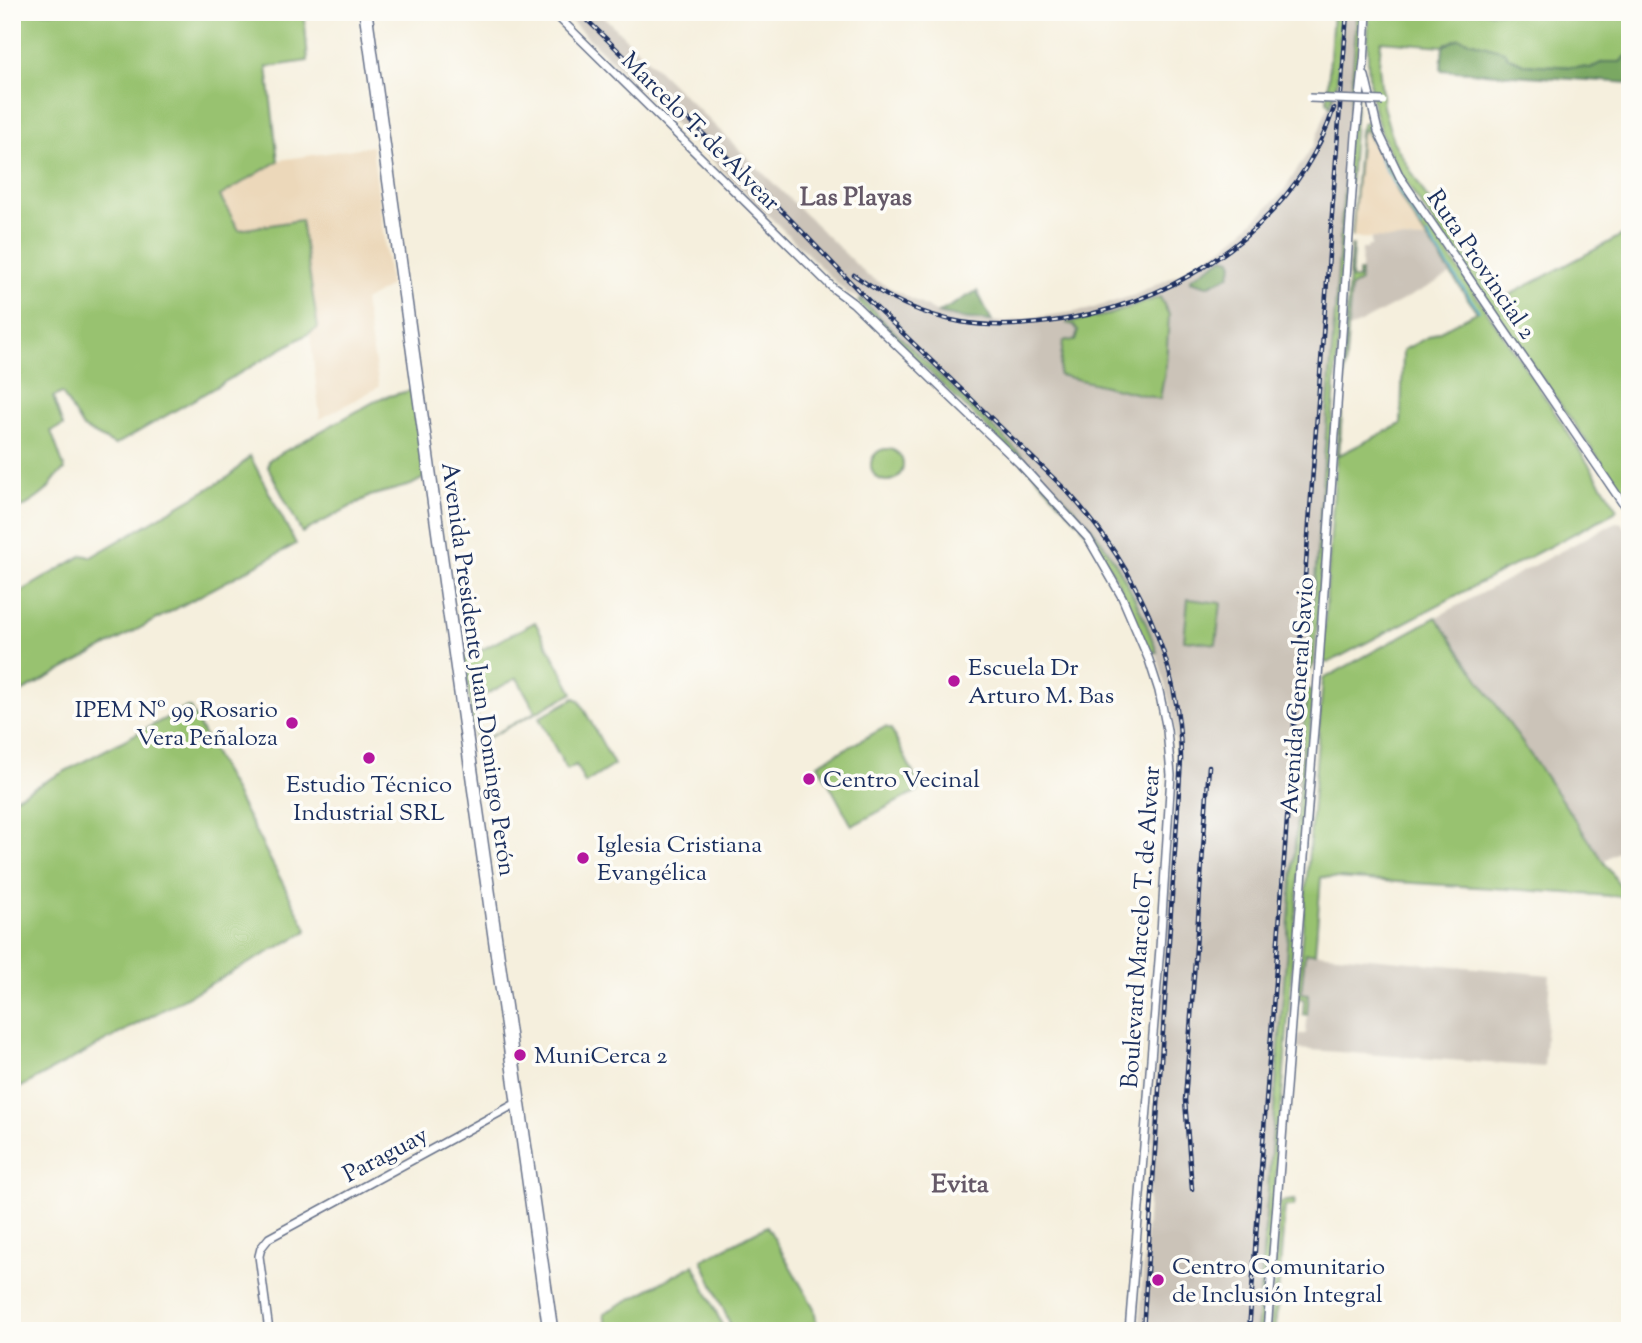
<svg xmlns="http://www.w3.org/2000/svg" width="1642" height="1343" viewBox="0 0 1642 1343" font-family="'Sorts Mill Goudy',serif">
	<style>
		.built { fill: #ecd8ba }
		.industrial { fill: #cbc3b8 }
		.green { fill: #98c26f; stroke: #5a7866; stroke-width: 2; fill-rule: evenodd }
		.forest { fill: #7aa862; stroke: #4a6c60; stroke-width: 2 }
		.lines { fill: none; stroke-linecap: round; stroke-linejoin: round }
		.stream { stroke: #55aad1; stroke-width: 2 }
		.secondary-casing { stroke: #67728a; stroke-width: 10 }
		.primary-casing { stroke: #67728a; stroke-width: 10 }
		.secondary { stroke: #fff; stroke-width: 7 }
		.primary { stroke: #fff; stroke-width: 7 }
		.rail-casing { stroke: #1b2f5e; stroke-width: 4.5 }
		.rail { stroke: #fdfcf7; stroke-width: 2; stroke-dasharray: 5; stroke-linecap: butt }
		.primary-bridge-casing { stroke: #67728a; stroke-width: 10; stroke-linecap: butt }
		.primary-bridge { stroke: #fff; stroke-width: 7 }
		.poi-dot { fill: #b5179e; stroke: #fdfcf7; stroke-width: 2.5 }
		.labels { text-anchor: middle; stroke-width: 7; stroke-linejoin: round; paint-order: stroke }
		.street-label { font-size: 24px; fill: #1b2f5e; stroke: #fdfcf7 }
		.poi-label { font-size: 24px; fill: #1b2f5e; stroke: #fdfcf7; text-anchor: start }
		.neighbourhood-label { font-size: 26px; font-weight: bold; fill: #655968; stroke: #fdfcf7 }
	</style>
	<rect width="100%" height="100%" fill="#fdfcf7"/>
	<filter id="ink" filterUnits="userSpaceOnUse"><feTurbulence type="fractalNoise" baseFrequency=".0143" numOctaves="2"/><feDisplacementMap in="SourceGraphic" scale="14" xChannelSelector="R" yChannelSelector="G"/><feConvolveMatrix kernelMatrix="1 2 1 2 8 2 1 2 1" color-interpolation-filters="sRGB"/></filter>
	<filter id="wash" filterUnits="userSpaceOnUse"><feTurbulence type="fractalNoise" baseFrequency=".00686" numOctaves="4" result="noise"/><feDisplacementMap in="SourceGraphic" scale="28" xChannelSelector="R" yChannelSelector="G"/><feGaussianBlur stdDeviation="1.57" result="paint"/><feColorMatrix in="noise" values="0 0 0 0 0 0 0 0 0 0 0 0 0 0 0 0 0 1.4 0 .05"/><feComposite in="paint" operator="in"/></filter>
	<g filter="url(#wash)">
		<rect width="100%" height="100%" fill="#f5efdd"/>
		<path class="built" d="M1365,129L1369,131L1393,185L1428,240L1353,238L1361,133Z
			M372,146L390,286L364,301L379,387L320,419L310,332L318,328L301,221L239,230L220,196L280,160Z"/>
		<path class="industrial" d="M562,12H599L868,276L938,313L971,320L1004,322L1087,310L1135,295L1189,269L1225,246L1244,230L1282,193L1314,144L1337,82L1342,12H1357L1257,1331H1139L1178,766L1172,713L1160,666L1150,632L1133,593L1095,533L1051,483L861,299L848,294Z
			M1371,238L1428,240L1452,274L1349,329L1351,287L1360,282L1362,249H1367L1368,246H1371Z
			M1616,522L1622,523L1630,534V844L1603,861L1436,617Z
			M1305,952L1550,975L1544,1067L1297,1049L1298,1034H1306L1309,995L1301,993Z"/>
		<path class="green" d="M12,12H304L308,61L267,67L278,161L220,196L239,230L301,220L318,328L115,445L83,428L62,393L53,397L63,426L51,431L65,470C55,475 53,483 46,491C36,500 24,507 12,513Z
			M1333,12H1342L1337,82L1330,106L1327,101Z
			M1357,12H1363L1314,664L1308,674Z
			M1369,12H1630V53L1620,62H1603L1591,68L1524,64L1509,58L1504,51L1487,48L1474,42L1446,43L1443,46L1381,41L1379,65L1383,106L1393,141L1424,193L1498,301L1630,231V503C1574,423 1517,344 1462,264C1432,220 1394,173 1378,123C1366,85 1367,51 1369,12Z
			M1367,122L1374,128L1397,179L1531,376L1617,508L1615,512L1328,663L1322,661L1351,246H1353L1351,279H1358V272H1361L1360,282L1351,287L1339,455L1401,424L1403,350L1477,312L1407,209L1365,129L1361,133L1352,238L1360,130L1363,124Z
			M1160,297L1169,315L1166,364L1160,399L1059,375L1063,342L1066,340L1075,341L1078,331L1074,325L1066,323L1108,315Z
			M861,299L1050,483L1082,517L1077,521L1030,470L862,306L859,302Z
			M413,390L426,477L411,485L370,496L302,533L268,467L269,460L381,398Z
			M871 465a16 16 0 1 1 32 0a16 16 0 1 1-32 0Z
			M250,456L296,544L12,697V597L83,555L91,557L230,476Z
			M1086,521C1118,560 1140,605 1157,652L1150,653L1148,651L1115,576L1081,525Z
			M1188,599L1221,603L1216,644L1184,640Z
			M1436,617L1628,897L1321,877L1315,953H1305L1301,993L1309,994L1307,1015L1303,1014L1304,999L1297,998L1323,679Z
			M535,622L573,693L476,744L464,659ZM517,678L536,712L480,742L475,700Z
			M1307,688L1313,692L1264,1331H1257Z
			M575,698L579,700L614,765L585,783L576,765L567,770L539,718Z
			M187,707L190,708L307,929L306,932L12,1092V799Z
			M885,727L891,729L921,789L852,826L818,764Z
			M1295,1200L1294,1206H1285L1275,1331H1270L1280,1202Z
			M767,1226L814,1308L818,1331H733L702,1260Z
			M694,1265L725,1331H607L604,1313Z"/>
		<path class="forest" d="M1459,38L1504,51L1509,58L1524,64L1591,68L1603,62H1620L1630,53V83L1441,70L1443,46Z
			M1224,257L1231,259L1233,264L1229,276L1207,286L1190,281V279Z
			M977,291L992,321L960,318L938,313Z"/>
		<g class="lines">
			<path class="stream" d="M1370,133L1384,167L1422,228
				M1427,235L1479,311"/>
		</g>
	</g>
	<g filter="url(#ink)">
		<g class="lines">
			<g class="secondary-casing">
				<path id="secondary" d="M553,12L834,289L853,303L1020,464L1088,538L1122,597L1149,660L1159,691L1167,730L1171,775L1160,948L1129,1331
					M1364,64L1367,12
					M1365,76L1378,131L1400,177L1630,514
					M269,1331L259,1256L261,1248L269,1238L515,1104
					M1267,1331L1317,691L1356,135L1364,61"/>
			</g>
			<g class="primary-casing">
				<path id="primary" d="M363,12L547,1331
					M368,12L458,660L554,1331"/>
			</g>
			<use href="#secondary" class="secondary"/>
			<use href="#primary" class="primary"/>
			<g class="rail-casing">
				<path id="rail" d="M579,12L791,220L859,291L1066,490C1133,563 1181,658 1181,760L1143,1331
					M854,275C886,298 922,315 961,322C996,328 1032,325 1067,319C1184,298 1295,224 1334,108
					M1192,1189L1185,1100L1209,766
					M1249,1331L1347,12"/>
			</g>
			<use href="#rail" class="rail"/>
			<g class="primary-bridge-casing">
				<path id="primary-bridge" d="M1309,98L1383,101"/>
			</g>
			<use href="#primary-bridge" class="primary-bridge"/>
		</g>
	</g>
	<g class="poi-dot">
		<circle cx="954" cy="681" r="7"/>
		<circle cx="292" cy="723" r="7"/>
		<circle cx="369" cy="758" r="7"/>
		<circle cx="809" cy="779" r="7"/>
		<circle cx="583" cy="858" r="7"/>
		<circle cx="520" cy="1055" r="7"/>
		<circle cx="1158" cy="1280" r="7"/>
	</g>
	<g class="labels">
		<g class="street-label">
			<text transform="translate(701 131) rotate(45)" y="8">Marcelo T. de Alvear</text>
			<text transform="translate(1482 264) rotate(56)" y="8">Ruta Provincial 2</text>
			<text transform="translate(479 669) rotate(82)" y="8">Avenida Presidente Juan Domingo Perón</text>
			<text transform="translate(1297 695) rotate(-86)" y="8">Avenida General Savio</text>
			<text transform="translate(1140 927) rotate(-86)" y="8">Boulevard Marcelo T. de Alvear</text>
			<text transform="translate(385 1154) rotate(-28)" y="8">Paraguay</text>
		</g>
		<g class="poi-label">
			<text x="968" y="675">Escuela Dr<tspan x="968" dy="28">Arturo M. Bas</tspan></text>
			<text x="278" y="717" text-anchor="end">IPEM Nº 99 Rosario<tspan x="278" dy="28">Vera Peñaloza</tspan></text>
			<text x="823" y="787">Centro Vecinal</text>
			<text x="369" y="792" text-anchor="middle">Estudio Técnico<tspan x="369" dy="28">Industrial SRL</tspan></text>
			<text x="597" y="852">Iglesia Cristiana<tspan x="597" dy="28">Evangélica</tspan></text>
			<text x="534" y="1063">MuniCerca 2</text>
			<text x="1172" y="1274">Centro Comunitario<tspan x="1172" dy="28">de Inclusión Integral</tspan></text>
		</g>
		<g class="neighbourhood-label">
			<text x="856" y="205">Las Playas</text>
			<text x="960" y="1192">Evita</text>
		</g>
	</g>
	<rect width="1642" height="1343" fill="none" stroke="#fdfcf7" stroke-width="42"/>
</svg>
